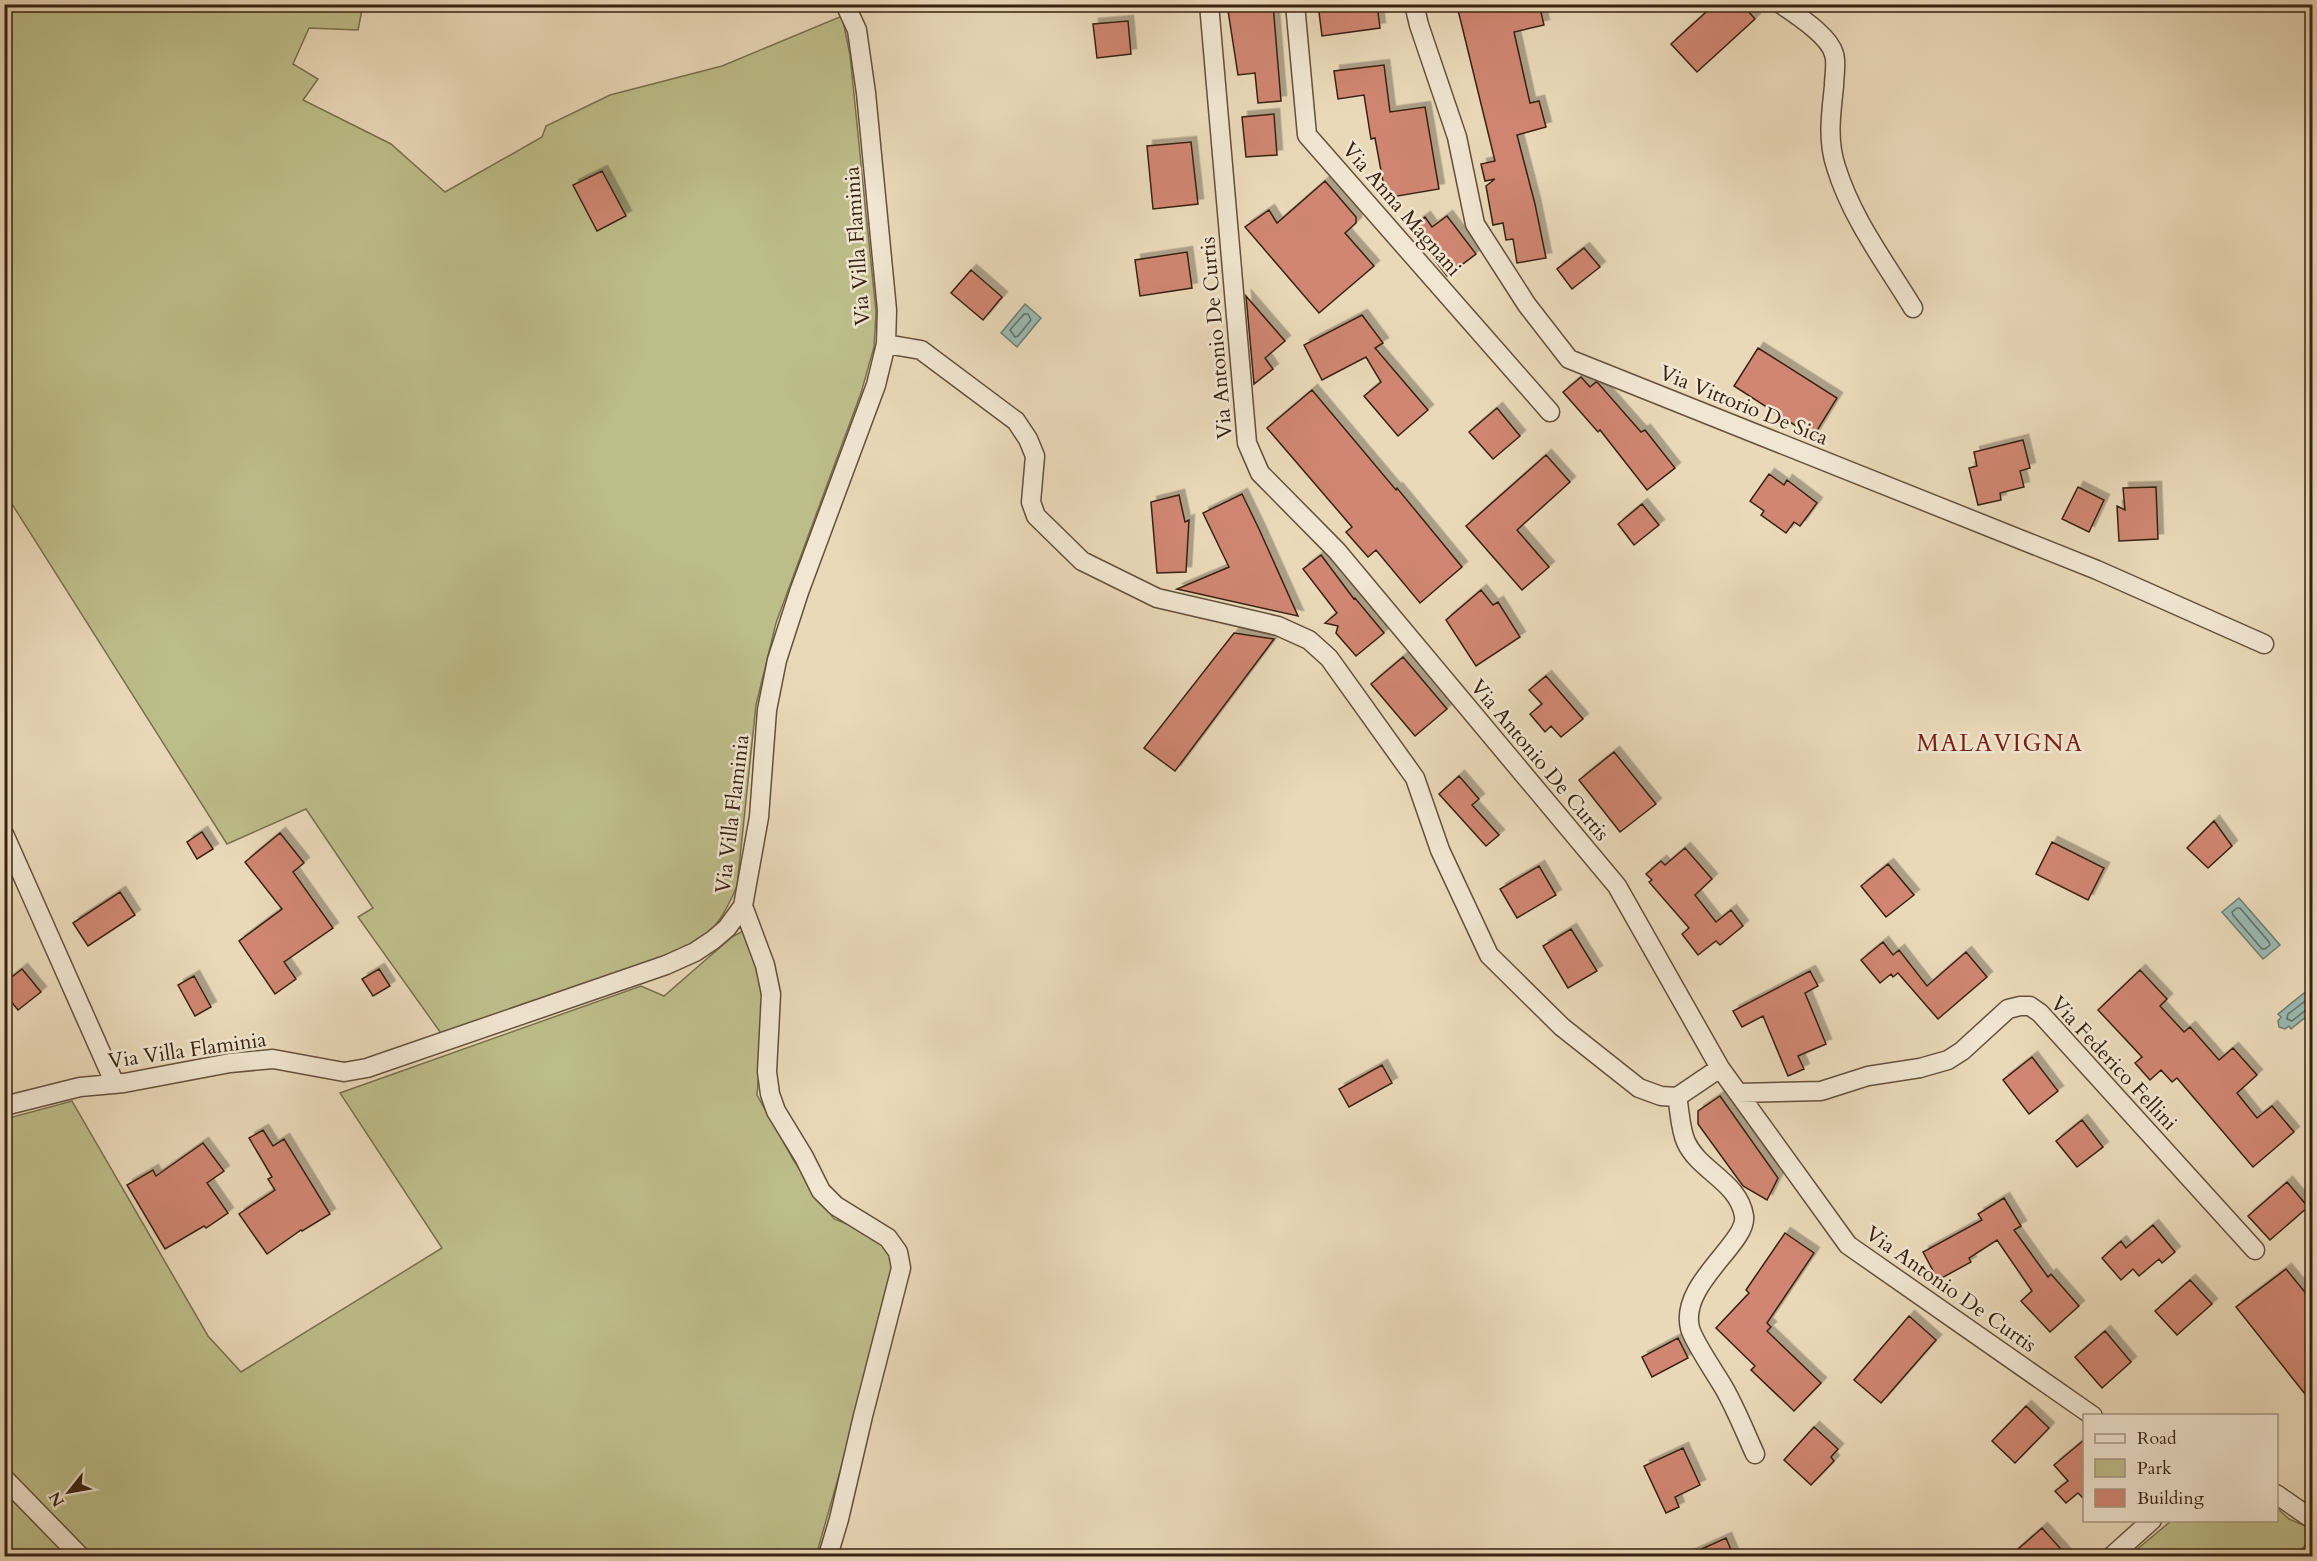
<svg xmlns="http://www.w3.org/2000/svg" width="2317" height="1561" viewBox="0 0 2317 1561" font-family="Cardo,serif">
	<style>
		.green { fill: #bdbd8a; stroke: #7a704e; stroke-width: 1.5 }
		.water { fill: #98bab2; stroke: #727d72; stroke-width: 1.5 }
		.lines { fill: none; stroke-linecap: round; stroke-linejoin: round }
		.shore { stroke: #686e62; stroke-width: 1.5 }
		.building { fill: #d08672; stroke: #382211; stroke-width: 1.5; filter: url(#shadow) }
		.minor-casing { stroke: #64503b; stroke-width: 21 }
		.minor { stroke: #f1e6d2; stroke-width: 18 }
		.labels { text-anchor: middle; stroke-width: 5; stroke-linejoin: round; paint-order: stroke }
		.street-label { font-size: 21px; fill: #382211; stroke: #f1e6d2 }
		.quarter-label { font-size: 24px; letter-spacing: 1.5px; fill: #7a1f14; stroke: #f1e6d2 }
	</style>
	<defs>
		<filter id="shadow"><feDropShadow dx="5.5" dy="-5.5" stdDeviation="0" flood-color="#0004"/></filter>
	</defs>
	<rect width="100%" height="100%" fill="#ead9b9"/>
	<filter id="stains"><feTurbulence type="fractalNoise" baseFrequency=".00333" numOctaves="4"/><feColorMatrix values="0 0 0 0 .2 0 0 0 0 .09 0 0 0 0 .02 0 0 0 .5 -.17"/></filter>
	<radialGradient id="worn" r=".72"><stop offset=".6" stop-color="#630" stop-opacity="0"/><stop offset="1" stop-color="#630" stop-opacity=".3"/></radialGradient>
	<path class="green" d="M5,5H363L358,30L309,28L293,64L318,79L303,100L391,144L445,192L542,137L546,126L610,95L722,66L842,16L850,55L876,312L874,347L861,393L776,623L756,705L737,886C716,935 703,941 656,962L443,1036L358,917L373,908L306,809L227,844L5,493Z
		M741,932H746L765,997L757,1095L794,1161L834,1219L867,1232L891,1252L893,1268L851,1433L816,1556H5V1492L18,1479L4,1466L5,1387L9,1383L4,1377L5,1119L72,1101L208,1336L241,1372L442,1248L340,1093L641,986L664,996L732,937Z
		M2277,1508L2289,1519L2312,1529V1543H2307L2296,1556H2129L2171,1521L2276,1520Z"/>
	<path class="water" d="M1025,304L1041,318L1017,347L1001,333Z
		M2239,898L2280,945L2263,959L2222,912Z
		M2309,989L2312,993V1012L2291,1029L2289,1026L2285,1029L2279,1027L2278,1021L2281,1017L2278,1014Z"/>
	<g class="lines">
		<path class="shore" d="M1024,314H1028L1031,320L1018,336L1015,337L1010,330Z
			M2237,908H2240L2269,942L2270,945L2265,949H2262L2233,915L2232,912Z
			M2312,996L2288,1014L2287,1019L2292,1021L2307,1009L2312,1008"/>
	</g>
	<path class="building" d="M1227,4H1273L1281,101L1258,103L1255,73L1238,75Z
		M1318,4H1377L1380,28L1322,36Z
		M1479,4H1539L1544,25L1514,32L1530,103L1539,101L1546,127L1517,135L1535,204L1546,258L1517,263L1513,239L1506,240L1503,223L1493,225L1486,186L1495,179L1485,181L1481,164L1495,161L1458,10Z
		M1715,4H1742L1755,19L1697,72L1671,44Z
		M1128,21L1131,54L1097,58L1093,24Z
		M1384,65L1390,112L1425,107L1439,189L1386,198L1375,138L1371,139L1364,95L1338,99L1334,71Z
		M1274,114L1277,155L1246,157L1242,117Z
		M1191,142L1198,204L1153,209L1147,146Z
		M602,171L626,216L597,231L573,185Z
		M1325,181L1356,217V223L1345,233L1374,266L1319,313L1245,227L1269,210L1277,223Z
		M1447,216L1476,254L1447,276L1410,228L1425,217L1432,227Z
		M1584,248L1600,267L1572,289L1557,269Z
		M1187,252L1192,288L1140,296L1135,260Z
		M971,270L1002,297L983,320L951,293Z
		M1246,296L1285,341L1265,358L1273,369L1254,384Z
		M1362,315L1383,343L1375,348L1428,410L1398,436L1364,396L1381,382L1366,357L1322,380L1304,345Z
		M1758,348L1837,398L1813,437L1734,386Z
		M1581,377L1590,387L1596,382L1598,383L1641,432L1645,430L1675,468L1647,490L1600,430L1598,432L1563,392Z
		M1312,390L1396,490L1397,488L1462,567L1420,603L1376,550L1368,557L1346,532L1352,527L1267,428Z
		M1497,408L1520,436L1493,459L1469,432Z
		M2023,440L2030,468L2020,471L2024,487L2000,493L2001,500L1978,505L1969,468L1977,466L1974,452Z
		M1546,455L1570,482L1517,530L1549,567L1522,590L1466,526Z
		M1769,474L1784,485L1787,480L1817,503L1800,526L1794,522L1786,533L1761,515L1764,511L1750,501Z
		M2078,487L2104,500L2089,532L2062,519Z
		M2156,487L2158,539L2119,541L2117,506L2125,510L2123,488Z
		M1242,494L1259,529L1298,616L1177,589L1229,567L1203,513Z
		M1179,495L1185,522L1189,520L1186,572L1157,573L1151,502Z
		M1642,504L1659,525L1634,545L1618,524Z
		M1321,555L1354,599L1355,598L1384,633L1356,656L1336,633L1338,626L1325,623L1337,613L1303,569Z
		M1481,590L1493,605L1498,602L1520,637L1476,666L1446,620Z
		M1234,633L1274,639L1175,771L1144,748Z
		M1403,657L1447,709L1415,736L1371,684Z
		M1546,676L1583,719L1561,737L1551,726L1545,732L1530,714L1542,704L1529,690Z
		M1614,752L1656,804L1620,832L1579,780Z
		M1459,776L1479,799L1472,805L1499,835L1486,846L1439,794Z
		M2214,821L2232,846L2208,868L2187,848Z
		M202,832L213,849L197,859L187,842Z
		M280,833L304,863L293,872L333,928L284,962L296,979L275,994L239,941L282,909L245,862Z
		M2052,842L2104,868L2088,900L2036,874Z
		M1685,848L1712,879L1695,895L1716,922L1731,910L1743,926L1720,945L1716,941L1698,955L1682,934L1689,928L1649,882L1652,880L1646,874L1661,861L1665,865Z
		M1888,864L1914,895L1886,917L1861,886Z
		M1539,866L1556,895L1517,918L1500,889Z
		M120,892L135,915L88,946L73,923Z
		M1571,929L1597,971L1568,988L1543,946Z
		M1883,942L1893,955L1899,950L1927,986L1966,952L1987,977L1938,1019L1898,973L1893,977L1891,974L1880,983L1861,960Z
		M22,969L41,992L18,1010L4,993V983Z
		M379,969L390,986L373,996L362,979Z
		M2140,970L2167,999L2160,1006L2184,1032L2190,1027L2219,1060L2233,1048L2257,1075L2237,1093L2257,1118L2272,1106L2294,1132L2253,1167L2177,1078L2172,1082L2161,1070L2150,1080L2135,1063L2142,1057L2098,1010Z
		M1810,971L1818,986L1805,993L1826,1044L1798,1056L1804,1069L1788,1076L1763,1016L1742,1027L1733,1011Z
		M194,976L211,1007L195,1016L178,985Z
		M2032,1057L2058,1091L2029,1114L2003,1080Z
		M1382,1065L1392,1083L1349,1107L1339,1089Z
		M1720,1096L1778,1178L1767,1200L1743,1186L1698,1124V1111Z
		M2082,1120L2103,1147L2077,1167L2056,1141Z
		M263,1130L273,1146L284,1139L330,1214L302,1231L301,1230L267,1254L239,1214L275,1190L268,1179L272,1177L249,1138Z
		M203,1143L224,1171L207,1183L228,1213L206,1228L204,1226L165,1249L127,1185L153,1170L156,1176Z
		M2287,1182L2308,1207L2270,1240L2248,1216Z
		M2004,1198L2021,1226L2014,1230L2048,1277L2051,1274L2079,1306L2050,1332L2021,1301L2032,1291L1997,1240L1969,1258L1971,1262L1938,1280L1923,1252L1982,1220L1978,1214Z
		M2153,1225L2175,1252L2162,1263L2159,1259L2139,1276L2133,1269L2121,1280L2102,1258L2121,1241L2126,1248Z
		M1785,1233L1814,1253L1767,1323L1771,1327L1767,1331L1821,1383L1794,1411L1751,1370L1755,1366L1716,1328L1749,1293L1746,1290Z
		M2286,1269L2313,1302V1404L2236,1307Z
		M2190,1280L2212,1304L2177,1335L2155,1311Z
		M1909,1316L1936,1340L1881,1403L1854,1380Z
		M2105,1331L2131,1362L2102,1388L2075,1357Z
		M1678,1338L1688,1358L1652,1377L1642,1357Z
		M2026,1406L2049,1428L2015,1463L1992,1441Z
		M1814,1427L1838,1449L1831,1457L1834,1461L1811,1485L1784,1460Z
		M2085,1439V1500L2078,1493L2066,1503L2055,1491L2068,1481L2054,1465Z
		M1683,1448L1700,1485L1675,1497L1679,1507L1666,1513L1644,1466Z
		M2042,1528L2068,1557H2009Z
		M1726,1538L1734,1557H1684Z"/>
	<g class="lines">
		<g class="minor-casing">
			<path id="minor" d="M1209,4L1247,443L1260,473L1337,551L1617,886L1720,1068L1848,1245L2093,1416
				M1295,4L1307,135L1550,412
				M1414,4L1419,25L1457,137L1475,224L1527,305L1569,359L2097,570L2264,644
				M1781,4C1796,15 1829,35 1834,54C1837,63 1834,76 1834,86C1831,114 1827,140 1836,167C1852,219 1885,262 1913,308
				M886,344L921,350L1016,421L1028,439L1035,456L1031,502L1036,516L1082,561L1157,598L1278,626L1309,640L1329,658L1415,778L1440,850L1489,955L1562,1027L1639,1088L1661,1096L1677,1097L1720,1068
				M4,834L115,1084
				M743,906L765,965L771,994L767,1072L770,1094L776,1111L804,1157L821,1191L836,1206L888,1238L898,1252L901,1268L863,1416L839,1519L828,1556
				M1738,1093L1821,1091L1868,1076L1920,1068L1948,1060L1962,1051L2008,1009L2020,1006H2030L2040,1013L2255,1250
				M1677,1097C1680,1111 1680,1129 1686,1142C1699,1171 1739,1182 1744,1216C1748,1243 1679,1284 1690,1328C1693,1341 1716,1374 1724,1388C1736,1409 1745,1432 1755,1454
				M4,1106L80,1087L124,1083L230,1063L273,1059L344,1072L367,1068L666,965L695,952L713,940L727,928L743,906L759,817L767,710L777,660L799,592L876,385L886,344L887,310L866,93L857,30L845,4
				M4,1478L80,1556
				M2276,1494L2312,1519
				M2112,1556L2152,1520"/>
		</g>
		<use href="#minor" class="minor"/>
	</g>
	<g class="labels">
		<g class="street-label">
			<text transform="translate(1402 209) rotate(49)" y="7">Via Anna Magnani</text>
			<text transform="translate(857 246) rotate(-94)" y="7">Via Villa Flaminia</text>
			<text transform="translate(1216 338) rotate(-95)" y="7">Via Antonio De Curtis</text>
			<text transform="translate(1744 405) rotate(22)" y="7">Via Vittorio De Sica</text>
			<text transform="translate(1540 760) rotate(50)" y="7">Via Antonio De Curtis</text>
			<text transform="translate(732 814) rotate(-83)" y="7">Via Villa Flaminia</text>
			<text transform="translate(187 1050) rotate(-8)" y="7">Via Villa Flaminia</text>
			<text transform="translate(2114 1063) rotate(47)" y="7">Via Federico Fellini</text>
			<text transform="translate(1951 1289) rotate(35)" y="7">Via Antonio De Curtis</text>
		</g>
		<g class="quarter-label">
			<text x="2000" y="751">MALAVIGNA</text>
		</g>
	</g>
	<rect width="2317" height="1561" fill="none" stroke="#ead9b9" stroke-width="24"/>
	<rect x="6" y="6" width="2305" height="1549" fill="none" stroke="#382211" stroke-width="3"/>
	<rect x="12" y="12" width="2293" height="1537" fill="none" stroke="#382211" stroke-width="1.5"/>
	<rect x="2083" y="1414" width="195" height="108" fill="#f1e6d2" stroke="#a79885" stroke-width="1.5"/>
	<rect x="2095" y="1434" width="30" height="9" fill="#f1e6d2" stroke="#a79885" stroke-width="1.5"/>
	<text x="2137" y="1444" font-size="18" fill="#382211">Road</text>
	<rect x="2095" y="1459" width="30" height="18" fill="#bdbd8a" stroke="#a79885" stroke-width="1.5"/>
	<text x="2137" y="1474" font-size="18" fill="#382211">Park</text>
	<rect x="2095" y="1489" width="30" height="18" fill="#d08672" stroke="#a79885" stroke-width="1.5"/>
	<text x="2137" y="1504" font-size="18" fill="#382211">Building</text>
	<g transform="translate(69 1492) rotate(239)" stroke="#f1e6d2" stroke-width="4.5" paint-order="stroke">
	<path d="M0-4.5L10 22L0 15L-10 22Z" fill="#382211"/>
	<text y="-9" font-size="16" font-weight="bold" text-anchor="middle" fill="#382211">N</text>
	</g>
	<rect width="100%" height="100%" filter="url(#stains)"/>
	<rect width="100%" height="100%" fill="url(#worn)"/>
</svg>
